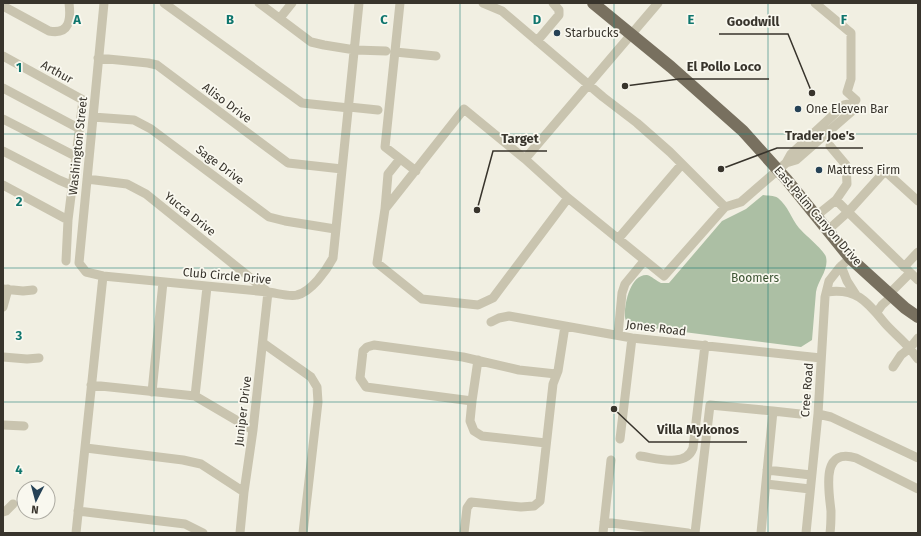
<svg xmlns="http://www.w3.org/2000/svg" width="921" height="536" viewBox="0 0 921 536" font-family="'Fira Sans',sans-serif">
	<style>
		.green { fill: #acbfa4 }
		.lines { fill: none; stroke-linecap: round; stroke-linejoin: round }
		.minor { stroke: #c9c4af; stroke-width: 9 }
		.major { stroke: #78705f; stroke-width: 12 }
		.grid { fill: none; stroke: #0f766e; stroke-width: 1; stroke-opacity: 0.55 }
		.poi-dot { fill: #264256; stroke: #f9f8ef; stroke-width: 1.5 }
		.labels { text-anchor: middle; stroke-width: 3.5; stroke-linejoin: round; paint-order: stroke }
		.poi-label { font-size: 12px; fill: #38342c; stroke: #f9f8ef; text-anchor: start }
		.street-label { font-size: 12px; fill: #38342c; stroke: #f9f8ef }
		.park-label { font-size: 12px; fill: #3c5433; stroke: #f9f8ef }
		.grid-label { font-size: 13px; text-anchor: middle; font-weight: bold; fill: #0f766e; stroke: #f9f8ef; stroke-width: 3.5; stroke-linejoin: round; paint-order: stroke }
		.leader { fill: none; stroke: #38342c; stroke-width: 1.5 }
		.callout-dot { fill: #38342c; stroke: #f9f8ef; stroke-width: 1.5 }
		.callout-label { font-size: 13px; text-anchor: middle; font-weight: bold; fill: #38342c; stroke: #f9f8ef; stroke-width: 3.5; stroke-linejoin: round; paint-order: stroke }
	</style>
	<rect width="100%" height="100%" fill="#f1efe2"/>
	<path class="green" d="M763,195C767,196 774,195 778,198C788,206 791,218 799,228C805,235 824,250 826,257C829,270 818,280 816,292L812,340L801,347L629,325C627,322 625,320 625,317C624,305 630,274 647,275C652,276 656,281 661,283H669L722,221L746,209Z"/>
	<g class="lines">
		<path class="minor" d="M104,3L79,263L86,272L103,276L268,292C277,293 289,297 297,295C311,292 326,271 333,258L359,3
			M164,3L302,103L349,108
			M259,3L311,42L324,45L355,50L386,51
			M400,3L385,147L416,171
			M483,3L502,11L603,97L637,123L670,152L725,207
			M3,6L49,31C70,35 71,19 69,3
			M280,18L292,3
			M537,41L559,15V10L553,3
			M395,52L436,56
			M3,56L83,100L68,220L66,261
			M98,58L148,63L157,65L288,163L342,169
			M3,88L80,129
			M349,107L378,110
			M93,117L134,120L151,129L269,217L285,221L335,229
			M3,119L77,157
			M3,151L59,180L73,186
			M525,159L658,3
			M786,163L791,154L844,105L853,103
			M87,179L127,184L146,194L268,292L253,430L244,492L240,533
			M3,185L68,220
			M568,198L493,298L478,305L422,299L377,263L385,209L464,109L525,159L568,198L664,276L725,207L741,202L786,163L796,160L852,111L853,103L856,100L847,92L851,79V33L815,3
			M918,201L885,171L848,212L918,280
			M385,209L388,174L400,159
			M816,216L836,200L847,184L846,165L830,146
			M828,230L848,212L836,200
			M618,239L682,164
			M841,266L847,281L856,295
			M904,267L918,252
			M3,289L23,291L33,290
			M827,292C855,288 866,300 883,321C891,331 902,339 910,349C913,352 915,356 918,359
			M889,294L910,273
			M3,307L8,289
			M877,312L882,305L892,296
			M491,322L499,318L509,316L632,338L821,358
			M618,335L622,293L625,284L644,261
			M263,343L311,377L317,387L318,402L303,533
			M3,357L27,359L39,358
			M893,367L901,355L910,348L918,338
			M91,385L195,396L253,430
			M152,392L163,282
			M195,396L207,287
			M472,401L478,360
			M773,411L800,414
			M818,414L831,417L918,458
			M3,425L24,426
			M620,439L632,338
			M546,443L482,436L474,431L470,421L472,401L366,387L360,378L363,351L367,347L374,345L463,357L519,370L556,374
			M86,448L183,460L201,464L244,492
			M640,456C656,458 686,468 693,448L705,345
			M767,470L811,475
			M766,484L810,489
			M78,511L185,524L203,533
			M3,512L6,511L13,504
			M604,522L688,533
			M76,533L103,276
			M464,533L467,508L471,502L521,507L534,506L540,501L553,384L558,371L565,326
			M603,533L611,460
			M695,533L710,405L773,411L761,533
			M806,533L818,414L825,297L829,281L840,267L850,258
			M830,533C831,526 831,518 831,511C829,491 820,447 856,458L918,489"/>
		<path class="major" d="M593,3L671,67L743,131L787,180L850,258L905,308L918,317"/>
	</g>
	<path class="grid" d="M154,3V533M307,3V533M460,3V533M614,3V533M768,3V533M3,134H918M3,268H918M3,402H918"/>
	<g class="poi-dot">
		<circle cx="557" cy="33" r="4"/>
		<circle cx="798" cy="109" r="4"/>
		<circle cx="819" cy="170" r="4"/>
	</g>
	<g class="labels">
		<g class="poi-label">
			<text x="565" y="37">Starbucks</text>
			<text x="806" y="113">One Eleven Bar</text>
			<text x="827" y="174">Mattress Firm</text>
		</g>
		<g class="street-label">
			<text transform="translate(57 72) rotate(29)" y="4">Arthur</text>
			<text transform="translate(227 103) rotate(37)" y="4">Aliso Drive</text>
			<text transform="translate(78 146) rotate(-84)" y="4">Washington Street</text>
			<text transform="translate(220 165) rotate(37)" y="4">Sage Drive</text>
			<text transform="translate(190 214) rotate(39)" y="4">Yucca Drive</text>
			<text transform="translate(818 216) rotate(49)" y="4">East Palm Canyon Drive</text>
			<text transform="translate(227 276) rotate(5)" y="4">Club Circle Drive</text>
			<text transform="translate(656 328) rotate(7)" y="4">Jones Road</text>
			<text transform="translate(807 390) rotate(-86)" y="4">Cree Road</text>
			<text transform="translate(243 411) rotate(-83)" y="4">Juniper Drive</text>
		</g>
		<g class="park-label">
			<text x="755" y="282">Boomers</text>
		</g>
	</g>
	<g class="grid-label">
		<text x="77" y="24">A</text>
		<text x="230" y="24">B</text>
		<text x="384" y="24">C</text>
		<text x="537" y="24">D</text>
		<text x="691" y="24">E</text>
		<text x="844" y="24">F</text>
		<text x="19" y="72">1</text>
		<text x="19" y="206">2</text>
		<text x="19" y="340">3</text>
		<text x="19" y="474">4</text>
	</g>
	<path class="leader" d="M812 93L788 34H719M625 86L679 79H769M721 169L777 148H863M477 210L493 151H547M614 409L649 442H747"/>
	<g class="callout-dot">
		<circle cx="812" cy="93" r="4"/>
		<circle cx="625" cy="86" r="4"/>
		<circle cx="721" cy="169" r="4"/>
		<circle cx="477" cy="210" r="4"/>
		<circle cx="614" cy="409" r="4"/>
	</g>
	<g class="callout-label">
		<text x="753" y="26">Goodwill</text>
		<text x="724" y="71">El Pollo Loco</text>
		<text x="820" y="140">Trader Joe's</text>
		<text x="520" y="143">Target</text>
		<text x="698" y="434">Villa Mykonos</text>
	</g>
	<rect width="921" height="536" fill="none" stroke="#38342c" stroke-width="8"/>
	<g transform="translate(36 500) rotate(186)"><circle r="19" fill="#f9f8ef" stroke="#acaaa1"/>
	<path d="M0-3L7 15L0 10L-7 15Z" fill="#264256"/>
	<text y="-6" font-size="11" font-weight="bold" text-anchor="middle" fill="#38342c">N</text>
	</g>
</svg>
